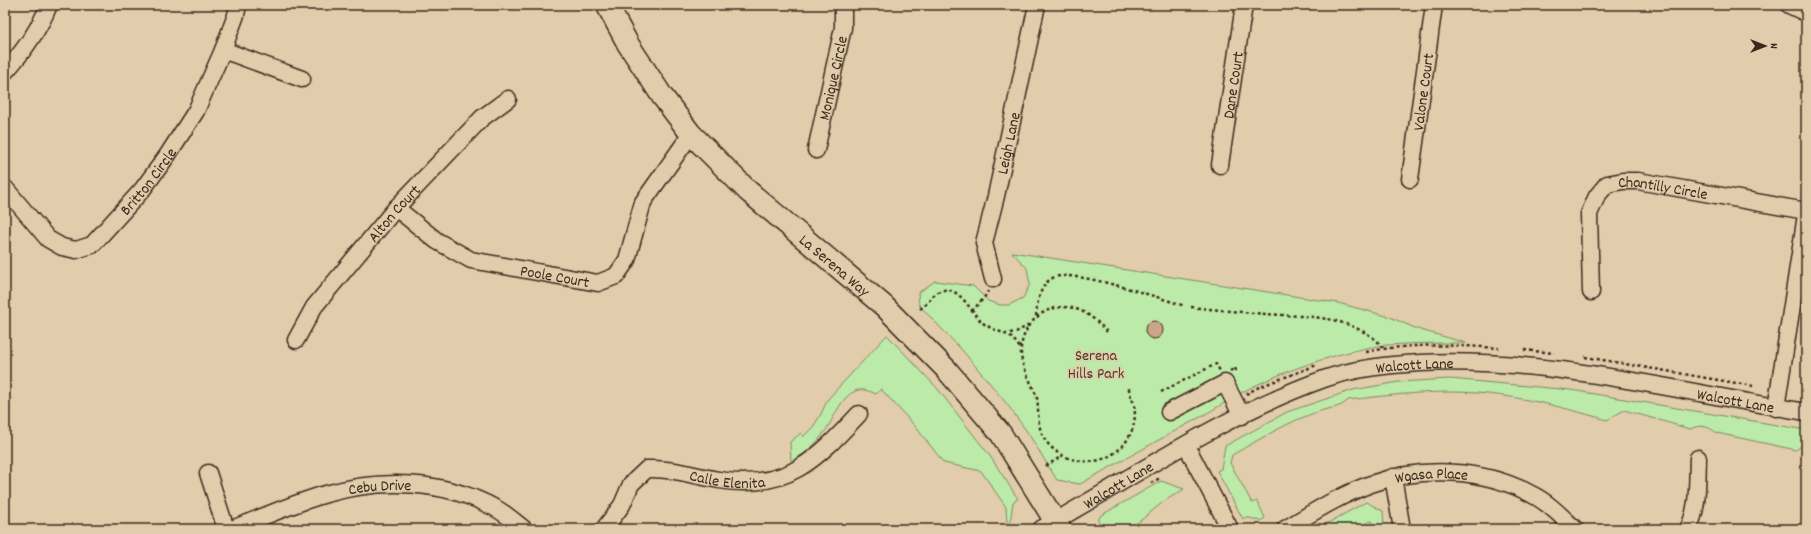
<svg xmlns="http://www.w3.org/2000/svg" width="1811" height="534" viewBox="0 0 1811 534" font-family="Dekko,sans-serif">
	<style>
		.green { fill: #bceaa8; stroke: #7c8a63 }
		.building { fill: #cba587; stroke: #3b2a1e }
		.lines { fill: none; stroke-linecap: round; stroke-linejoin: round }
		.minor-casing { stroke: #3b2a1e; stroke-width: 19 }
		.major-casing { stroke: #3b2a1e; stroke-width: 24 }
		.path { stroke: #3b2a1e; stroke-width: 2.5; stroke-dasharray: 3 3; stroke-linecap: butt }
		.minor { stroke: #e1ccab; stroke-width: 16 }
		.major { stroke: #e1ccab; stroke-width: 21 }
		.labels { text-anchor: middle; stroke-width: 3.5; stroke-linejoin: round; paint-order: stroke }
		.street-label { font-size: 16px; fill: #3b2a1e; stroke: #e1ccab }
		.park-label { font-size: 16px; fill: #483d2c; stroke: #e1ccab }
	</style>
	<rect width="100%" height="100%" fill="#e1ccab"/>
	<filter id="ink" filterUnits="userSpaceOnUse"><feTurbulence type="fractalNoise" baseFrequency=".025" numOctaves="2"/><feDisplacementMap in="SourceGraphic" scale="8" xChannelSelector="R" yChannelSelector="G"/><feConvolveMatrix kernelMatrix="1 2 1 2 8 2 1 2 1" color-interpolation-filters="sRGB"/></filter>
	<g filter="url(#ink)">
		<path class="green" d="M1012,252L1338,303L1390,317L1417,329L1466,343C1440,343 1413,343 1387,345C1347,349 1286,370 1250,388C1233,397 1217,408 1200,417L1080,484L1057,480L1028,433L1007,404L962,350L919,305L918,293L935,281L973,286L988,301L1000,305H1009L1023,298L1030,284L1027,268Z
			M887,335L937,388L990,456L1018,499L1013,502L1010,523L1007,524L1006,507L981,471L944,463L915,426L881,389L876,394C870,391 862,388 855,391C842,397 836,413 829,425C820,440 807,454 791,461L790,442L801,433L803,437L813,427L820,416L828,399Z
			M1450,379L1571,390L1806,430V442L1796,450L1717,433C1708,426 1701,424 1690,429L1624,410L1607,420C1556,405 1504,392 1451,392C1416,392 1382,396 1348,400C1341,408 1329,408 1320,411C1289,421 1260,439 1232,455L1230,463L1252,503L1257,501L1265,518L1260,521L1246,517L1243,519L1217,471L1221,469L1225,446L1287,412L1353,390L1399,382Z
			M1161,481L1184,489L1163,502L1130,529H1096L1100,516Z
			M1366,502L1383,511L1384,529H1377L1372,521H1369L1357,529H1317Z"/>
		<path class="building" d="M1145 330a9 9 0 1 1 18 0a9 9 0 1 1-18 0Z"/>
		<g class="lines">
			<g class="minor-casing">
				<g id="minor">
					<path d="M1789,5L1806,13"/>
					<path d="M223,50L302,79"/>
					<path d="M5,72C23,52 39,30 49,5"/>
					<path id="s1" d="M816,150L843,28V5"/>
					<path id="s2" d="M1220,165L1244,5"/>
					<path id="s3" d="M1410,179L1434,5"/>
					<path id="s4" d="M5,188L48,239L62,247L76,250L92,245L142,190L167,156L196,111L223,50L236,15L238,5"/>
					<path id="s5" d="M396,208L437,241L471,260L598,283L616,276L627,260L643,202L691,134"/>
					<path id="s6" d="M993,279L984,243L996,196L1037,5"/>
					<path id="s7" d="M1591,292L1589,214L1597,196L1607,184L1623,181H1638L1806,211"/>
					<path id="s8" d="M296,340L314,307L396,208L482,118L508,99"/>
					<path d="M1776,408L1806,215"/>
					<path d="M1169,412L1225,383L1242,416"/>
					<path d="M1186,445L1230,529"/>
					<path d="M208,473L226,529"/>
					<path d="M1393,477L1402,529"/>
					<path id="s9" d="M232,529C263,517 294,503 326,494C381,478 444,480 495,508C505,513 515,522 524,529"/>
					<path id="s10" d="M604,529L622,505L631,484L647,469C672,468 695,476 719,480C787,491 816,460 859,414"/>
					<path id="s11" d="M1041,529C1132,478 1225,414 1324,379C1355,368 1388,365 1420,363C1550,357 1679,392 1806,412"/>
					<path id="s12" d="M1285,529C1312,513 1340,495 1371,484C1422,466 1484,468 1533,495C1549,503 1562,517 1575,529"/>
					<path d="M1688,529C1699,508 1697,481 1698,458"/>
				</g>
			</g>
			<g class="major-casing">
				<g id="major">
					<path id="s13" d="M607,5L628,44L662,96L691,134L748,191L884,306L946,369L1001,434L1060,529"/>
				</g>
			</g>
			<path class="path" d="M1191,307C1217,310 1242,312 1267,314C1302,317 1330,314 1362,331C1370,335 1378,340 1383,348
				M920,309C929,304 933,291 944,290C960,288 970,310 979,319C988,330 1004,331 1013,339C1016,342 1018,346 1021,349
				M972,311L984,298L988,291
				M1036,316C1037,303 1040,282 1055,277C1076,270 1160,298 1185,306
				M1107,332C1099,323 1091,315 1079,310C1051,299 1023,320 1021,349C1020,368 1032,381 1037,398C1039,409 1037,421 1041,431C1048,453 1074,464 1095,461C1122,456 1139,431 1134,405C1133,398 1128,393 1129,385
				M1004,334L1016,332L1029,325
				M1524,350L1554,353
				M1366,352C1409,343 1455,345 1499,348
				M1585,357L1753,386
				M1230,371L1235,368L1237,373
				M1161,392L1216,364L1220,371
				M1246,394L1259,387L1317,365
				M1046,466L1062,456
				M1151,483L1160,478"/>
			<use href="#minor" class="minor"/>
			<use href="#major" class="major"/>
		</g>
	</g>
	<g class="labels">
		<g class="street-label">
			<text dy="6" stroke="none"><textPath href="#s1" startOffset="74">Monique Circle</textPath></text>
			<text dy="6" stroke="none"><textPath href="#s2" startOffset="81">Dane Court</textPath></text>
			<text dy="6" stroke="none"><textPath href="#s3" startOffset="88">Valone Court</textPath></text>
			<text dy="6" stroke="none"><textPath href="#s6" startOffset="140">Leigh Lane</textPath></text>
			<text dy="6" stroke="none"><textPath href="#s4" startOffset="199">Britton Circle</textPath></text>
			<text dy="6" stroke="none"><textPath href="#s7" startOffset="170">Chantilly Circle</textPath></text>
			<text dy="6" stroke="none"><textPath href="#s8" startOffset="161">Alton Court</textPath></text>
			<text dy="6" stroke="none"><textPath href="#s13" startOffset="349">La Serena Way</textPath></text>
			<text dy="6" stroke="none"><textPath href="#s5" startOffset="177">Poole Court</textPath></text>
			<text dy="6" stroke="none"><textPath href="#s11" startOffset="413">Walcott Lane</textPath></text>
			<text dy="6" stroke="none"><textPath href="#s11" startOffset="737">Walcott Lane</textPath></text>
			<text dy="6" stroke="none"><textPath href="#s10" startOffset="156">Calle Elenita</textPath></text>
			<text dy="6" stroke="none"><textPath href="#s12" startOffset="159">Wgasa Place</textPath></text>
			<text dy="6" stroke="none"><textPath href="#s11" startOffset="89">Walcott Lane</textPath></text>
			<text dy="6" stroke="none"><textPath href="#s9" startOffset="155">Cebu Drive</textPath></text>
		</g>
		<g class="park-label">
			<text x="1096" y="360">Serena<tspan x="1096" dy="18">Hills Park</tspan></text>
		</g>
	</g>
	<rect width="1811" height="534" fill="none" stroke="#e1ccab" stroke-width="20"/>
	<rect x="10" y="10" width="1791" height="514" fill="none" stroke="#3b2a1e" stroke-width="1.5" filter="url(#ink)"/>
	<g transform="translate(1765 46) rotate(90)" stroke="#e1ccab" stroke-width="3" paint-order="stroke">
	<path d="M0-3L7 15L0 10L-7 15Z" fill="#3b2a1e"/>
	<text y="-6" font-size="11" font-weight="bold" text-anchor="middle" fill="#3b2a1e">N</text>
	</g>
</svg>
